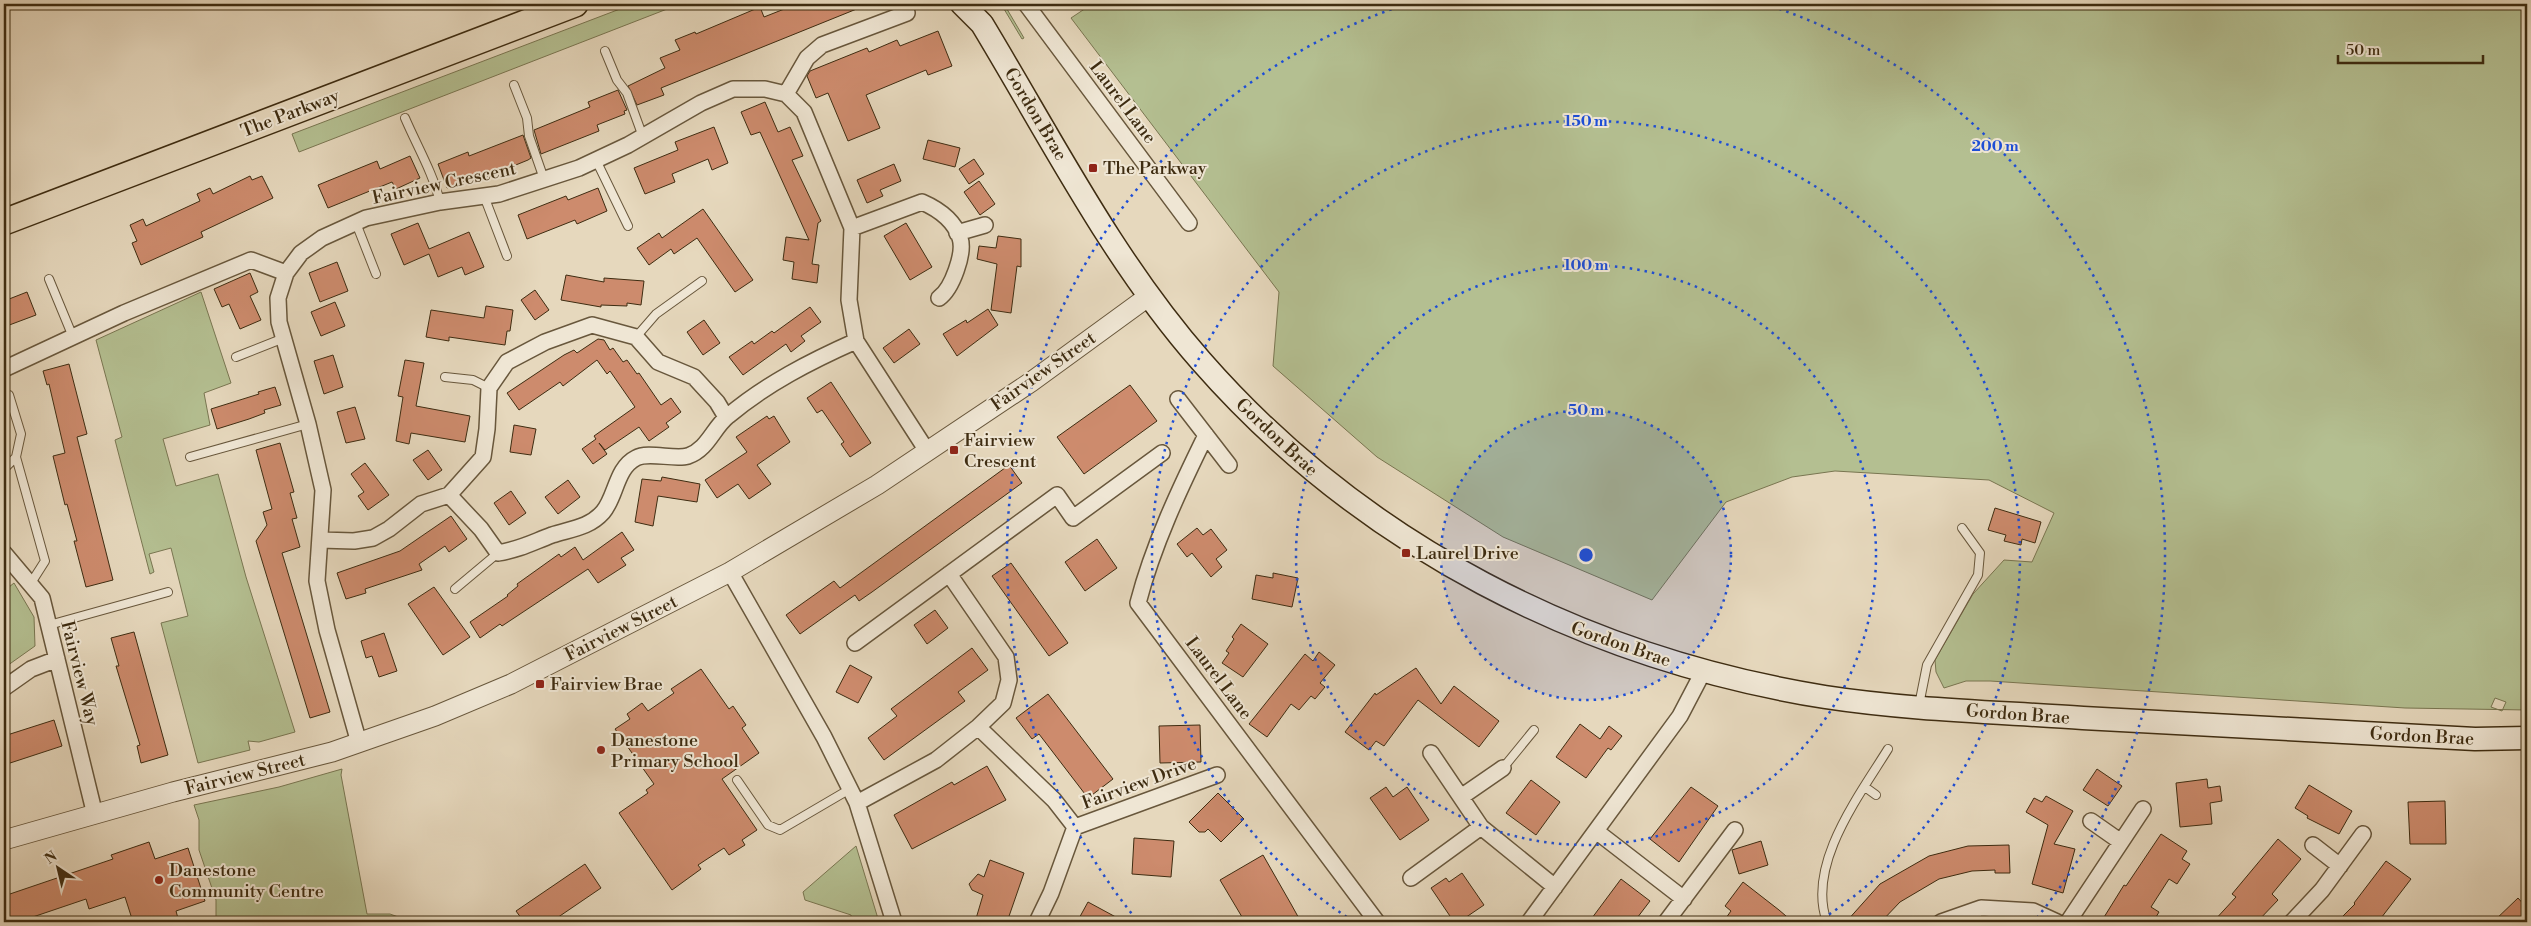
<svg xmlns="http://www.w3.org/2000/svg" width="2531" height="926" viewBox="0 0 2531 926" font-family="'Libre Bodoni',serif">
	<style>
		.green { fill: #b4bf91; stroke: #797651; fill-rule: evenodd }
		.building { fill: #cd8b6d; stroke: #3e2c11 }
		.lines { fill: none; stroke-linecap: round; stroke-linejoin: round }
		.service-casing { stroke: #68573c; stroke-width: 10 }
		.minor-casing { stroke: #68573c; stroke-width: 18 }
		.tertiary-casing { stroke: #68573c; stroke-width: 21 }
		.secondary-casing { stroke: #3e2c11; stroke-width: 25 }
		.primary-casing { stroke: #3e2c11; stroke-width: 28 }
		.service { stroke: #efe6d4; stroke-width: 8 }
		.minor { stroke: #efe6d4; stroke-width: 15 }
		.tertiary { stroke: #efe6d4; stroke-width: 19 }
		.secondary { stroke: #efe6d4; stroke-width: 22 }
		.primary { stroke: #e6d8bd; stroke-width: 25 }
		.ring { fill: none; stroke: #1d4ed8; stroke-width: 2.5; stroke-dasharray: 2.5 5 }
		.poi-dot { fill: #8f2418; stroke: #efe6d4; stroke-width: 2 }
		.labels { text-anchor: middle; stroke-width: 4; stroke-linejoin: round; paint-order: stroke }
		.street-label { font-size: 18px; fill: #3e2c11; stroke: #efe6d4 }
		.poi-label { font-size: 18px; fill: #3e2c11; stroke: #efe6d4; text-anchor: start }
		.centre { fill: #1d4ed8; stroke: #efe6d4; stroke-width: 2.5 }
		.ring-label { font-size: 15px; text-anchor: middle; font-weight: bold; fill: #1d4ed8; stroke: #efe6d4; stroke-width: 4; stroke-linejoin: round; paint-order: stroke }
	</style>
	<rect width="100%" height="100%" fill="#e6d8bd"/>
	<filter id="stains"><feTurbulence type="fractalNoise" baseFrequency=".004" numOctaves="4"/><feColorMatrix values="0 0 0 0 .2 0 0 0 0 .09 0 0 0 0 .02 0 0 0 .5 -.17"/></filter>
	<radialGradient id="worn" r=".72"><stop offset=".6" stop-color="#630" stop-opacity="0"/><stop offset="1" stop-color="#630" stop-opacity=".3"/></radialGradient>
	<path class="green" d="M633,4H680L299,152L292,134Z
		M1001,4H1004L1024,38L1022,39Z
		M1092,4H2527V710L2405,708L1990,681H1966L1944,688L1936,672L1935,660L1973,594L2004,560L2032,562L2054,513L1989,480L1835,471L1792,477L1726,502L1652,600L1503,537L1377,457L1273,366L1279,292L1071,18ZM2495,698L2506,702L2502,711L2491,707Z
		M201,292L231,383L204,393L210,425L163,439L176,486L218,474L246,577L295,732L259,742L248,741L250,750L198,763L161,623L188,616L171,548L149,554L154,572L150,574L115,440L122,437L96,340Z
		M14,583L34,617L35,646L4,668V591Z
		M2526,760H2527V806L2522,805Z
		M342,769L341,775L367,914H390L412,922H216V900L199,850V820L194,805L279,787Z
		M856,846L879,922H852L851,915L805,900L803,892Z"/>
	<path class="building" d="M797,4H869L661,88L664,95L637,105L628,86L665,68L660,58L680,50L675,40L695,32L696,34L760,7L764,17Z
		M938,31L952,66L928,75L926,70L866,95L880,128L848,141L828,93L816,98L807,76L810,71L867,48L869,52L897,40L900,46Z
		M618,90L627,110L624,111L625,114L597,125L599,131L541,154L534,130L590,107L588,102Z
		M765,102L778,132L790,127L803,156L792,160L821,221L818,223L812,264L819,265L817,283L792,279L794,262L783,260L786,237L809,240L760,132L751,135L741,112Z
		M714,127L728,163L712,170L708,159L672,174L675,182L645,194L634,168L678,150L675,142Z
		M523,135L531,158L528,160L479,180L477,176L447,188L438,164L468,152L469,156Z
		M928,140L960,148L955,167L923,159Z
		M410,156L420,178L396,189L392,182L328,208L318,185L377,161L380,169Z
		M974,159L984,174L969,184L959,169Z
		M894,164L901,181L880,190L883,196L867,203L857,180Z
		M250,176L252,180L262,176L273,198L201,232L203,237L141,265L132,243L137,241L130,225L143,219L146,226L200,201L197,194L210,188L213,194Z
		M979,181L995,204L980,215L964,192Z
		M598,188L607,211L577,224L575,220L527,239L518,215L566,196L568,200Z
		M703,209L753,280L735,292L697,238L674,254L671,249L649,265L637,248L659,233L662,238Z
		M418,223L429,249L469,232L484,267L465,275L462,267L438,277L429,254L404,265L391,234Z
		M906,223L932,267L910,280L884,236Z
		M998,236L1021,239V267L1017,266L1011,313L991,310L997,264L977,259L979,246L996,248Z
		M337,262L348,291L320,302L309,273Z
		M250,273L258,292L250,296L261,320L240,329L229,304L222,307L214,289Z
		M566,275L604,282V278L644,281L641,305L627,303V306L601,305V307L561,300Z
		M535,290L549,310L535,320L521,300Z
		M27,292L36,315L4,327V301Z
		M335,302L345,326L321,336L311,312Z
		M486,306L513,310L510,331H507L505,345L449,337V341L426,337L431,310L484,318Z
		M810,307L821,322L801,336L805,341L791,352L786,344L743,375L729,357L752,341L754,344L772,331L774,333Z
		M988,309L998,325L957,356L943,334L966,320L967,323Z
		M704,320L720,343L703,355L687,332Z
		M909,329L920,344L894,363L883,348Z
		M598,339L604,340L610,350L613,348L623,362L627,360L637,374L639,373L661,405L671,398L681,412L666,423L669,427L649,441L639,427L605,450L599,443L607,454L593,464L582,449L596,439L594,436L635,407L610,371L607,374L597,360L563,386L560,382L519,410L507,393L564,355L574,350L577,353Z
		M333,355L343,387L324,394L314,361Z
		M405,360L424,363L416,406L470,416L465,442L411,433L409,444L396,441L403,397L398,396Z
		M69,364L87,434L77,437L113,580L86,587L74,541H77L67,504L65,505L53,456L65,453L49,384L47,385L43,371Z
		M831,382L871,443L850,457L841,444L844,442L822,410L817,413L807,398Z
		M1130,385L1157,421L1084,474L1057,437Z
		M275,387L281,405L264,410L265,413L249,419L217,429L211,409L259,394L258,392Z
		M355,407L365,439L346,443L337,412Z
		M767,416L769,419L774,416L790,442L757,465L771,484L749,499L738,484L717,498L705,480L747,452L736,437Z
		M514,425L536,429L531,455L510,452Z
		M280,443L294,492L290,493L297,518L292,519L300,547L282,553L330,712L310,718L256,541L267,525L263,512L272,509L256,450Z
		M428,450L442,470L428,480L413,460Z
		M365,463L389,495L368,510L358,496L364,492L351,474Z
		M1009,465L1022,483L872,592L859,601L855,595L800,634L786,615L834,581L840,588Z
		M662,477L700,484L697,502L658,496L653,526L635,522L642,479L661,481Z
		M568,480L580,497L558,514L545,497Z
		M511,491L526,513L509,525L494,503Z
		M1995,508L2041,522L2035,543L2022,539L2021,545L2004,541L2006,535L1988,530Z
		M451,516L467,539L449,552L445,546L419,564L422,570L365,589L366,593L346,599L337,573L400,551Z
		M1197,528L1203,535L1211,529L1227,550L1216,559L1222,567L1211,577L1192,553L1187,557L1177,544Z
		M622,532L634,550L621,558L626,565L598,583L588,569L502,626L500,624L480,638L470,622L508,596L507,595L518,586L517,584L559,554L561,557L575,547L583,560Z
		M1097,539L1117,568L1085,591L1065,562Z
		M1011,563L1068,643L1049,656L992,576Z
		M1273,573L1298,578L1292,607L1252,599L1256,575L1273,578Z
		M434,587L470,637L443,655L408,604Z
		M935,610L948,628L927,644L914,625Z
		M1241,624L1268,644L1243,677L1222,663L1229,653L1226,651L1234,639L1232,637Z
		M134,632L168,755L141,763L137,746L140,745L116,666H119L111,638Z
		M384,633L397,671L379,677L372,656L366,658L361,641Z
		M972,648L988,670L958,692L965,701L884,760L868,738L897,716L891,709Z
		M1319,652L1335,665L1320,683L1325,687L1315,699L1311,696L1299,710L1291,704L1267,737L1249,724L1305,654L1313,661Z
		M850,665L872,677L858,703L836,692Z
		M1416,668L1441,704L1454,686L1499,721L1479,747L1418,700L1384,746L1376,741L1369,750L1345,732L1375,693L1376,695Z
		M701,669L729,709L733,706L746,725L742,728L759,753L722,779L757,830L742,840L745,845L729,855L724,848L698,865L701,869L672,890L619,813L648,793L646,790L654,784L615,729L630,719L627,714L642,703L648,711L674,693L671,689Z
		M1048,694L1113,779L1088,798L1039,734L1032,739L1016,718Z
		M54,720L62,746L4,765V736Z
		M1580,724L1600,739L1609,726L1622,736L1611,750L1608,748L1586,778L1556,757Z
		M1200,725L1201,762L1160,763L1159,726Z
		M987,766L1006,800L912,849L894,815L952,782L954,785Z
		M2097,769L2122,786L2108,806L2083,790Z
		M2207,779L2208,788L2220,786L2222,801L2210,803L2212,824L2180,827L2176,783Z
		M1531,780L1560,802L1536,835L1506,813Z
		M2309,785L2352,811L2339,834L2307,818L2308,816L2295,808Z
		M1386,787L1393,797L1407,787L1429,820L1400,840L1370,798Z
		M1691,787L1718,806L1679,862L1650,839Z
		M1218,793L1244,819L1221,842L1208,829L1205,832H1199L1189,822Z
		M2046,796L2073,811L2054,844L2075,849L2063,893L2032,884L2048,825L2026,812L2034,798L2042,802Z
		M2445,801L2446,844H2410L2408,802Z
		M2161,834L2187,851L2182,859L2190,864L2177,884L2169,879L2151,907L2159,912L2153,922H2101L2124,885L2126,886Z
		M1134,838L1174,841L1171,877L1132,874Z
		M2278,839L2301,859L2272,894L2278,900L2257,922H2213L2236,897L2232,894Z
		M1761,841L1768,865L1739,874L1732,850Z
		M149,842L155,859L188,848L205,901L176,911L179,922H133L125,897L89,909L86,899L18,922H4V896L113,859L111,855Z
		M2009,845L2010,873H1995V870L1972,871L1939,879L1900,902L1881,922H1846L1880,884L1929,856L1968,846Z
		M1263,855L1291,904L1301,922H1245L1220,880Z
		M990,860L1024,873L1007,922H975L983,895L972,890L969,884L978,874L984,877Z
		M2386,861L2411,879L2378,922H2337L2355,904L2354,903Z
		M585,864L601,888L551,922H524L516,911Z
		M1462,873L1484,905L1459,922H1454L1431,888L1446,878L1449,882Z
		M1621,879L1650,901L1634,922H1589Z
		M1743,882L1779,910L1793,922H1723L1731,911L1725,906Z
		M2518,898L2527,908V922H2493Z
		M1088,902L1125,922H1077Z"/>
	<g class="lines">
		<g class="service-casing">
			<path id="service" d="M605,51L617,80L627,93L643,137
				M514,85L527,118L529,136L544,179
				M405,118C417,146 433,173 440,202
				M596,160L628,226
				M484,196L507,256
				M356,223L376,274
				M49,279L73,337
				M636,337L656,314L702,281
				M236,357L284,338
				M445,377L473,380L489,388
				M9,395L21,434L16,457
				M190,457L308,424
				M4,469L16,457L45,561L31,583
				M455,589L498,553
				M49,625L168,592
				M1919,705L1927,665L1978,575L1980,553L1962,528
				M1503,768L1534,730
				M737,780L768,825L780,830L850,789
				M1865,787L1876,795
				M1827,922C1806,865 1859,796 1888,749"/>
		</g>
		<g class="minor-casing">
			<path id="minor" d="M1026,4L1189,223
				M786,94L807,58L822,45L907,13
				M852,228L922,202C938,209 954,220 960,238C965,253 952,289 939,298
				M957,233L985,225
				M4,369L124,313L251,260L286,273
				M1178,399L1229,465
				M1206,435C1180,488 1153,545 1138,603L1377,922
				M449,495L481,529L498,553C521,549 531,543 552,535C570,529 589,528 603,512C616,497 616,468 636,458C648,451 674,460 688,456C708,449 713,428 728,416C766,384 811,361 856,341
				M320,540L354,541L373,538L389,529L421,504L449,495L483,457L487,429L489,388L507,362L545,342L592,325L636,337L658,362L694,377L717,402L726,417
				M4,553L42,598L95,815
				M730,572L824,737L857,803L894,922
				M855,643L1057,495L1073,518L1162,453
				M4,688L31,669L57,659
				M978,727L1054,800L1075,827L1051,893L1037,922
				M359,743L327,630L317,581L323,490L308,424L279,322L278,298L286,273L301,253L322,238L366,218L440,202L499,194L579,168L628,145L701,103L733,89H765L786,94L804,112L852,228L849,300L856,341L927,451
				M1431,753L1481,827L1555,887
				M1461,797L1503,768
				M857,803L936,760L978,727L1003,703L1009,680L1006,657L949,574
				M2091,821L2121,842
				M1075,827L1217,775
				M1596,831L1684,899
				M2313,845L2340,866
				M1411,878L1481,827
				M1529,922L1680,716L1703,672
				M1666,922L1735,830
				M1941,922L1981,908L2033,911L2057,922
				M2068,922L2143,809
				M2292,922L2322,890L2363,834"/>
		</g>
		<g class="tertiary-casing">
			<path id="tertiary" d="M4,840L173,792L332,752L435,716L511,684L730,572L877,485L1031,382L1149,296"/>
		</g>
		<g class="secondary-casing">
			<path id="secondary" d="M962,4L982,24C1051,138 1113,261 1201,361C1362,545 1584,658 1825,697C1910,710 1997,712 2083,718C2214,726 2345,732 2475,739L2527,738"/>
		</g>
		<g class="primary-casing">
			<path id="primary" d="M4,222L575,4"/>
		</g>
		<use href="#service" class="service"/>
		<use href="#minor" class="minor"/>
		<use href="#tertiary" class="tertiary"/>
		<use href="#secondary" class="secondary"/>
		<use href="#primary" class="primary"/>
	</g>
	<circle cx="1586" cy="555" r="145" fill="#1d4ed8" fill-opacity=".12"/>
	<g class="ring">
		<circle cx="1586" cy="555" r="145"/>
		<circle cx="1586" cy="555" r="290"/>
		<path d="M1353 921A434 434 0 1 1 1819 921"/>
		<path d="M1136 919A579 579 0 0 1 1407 4M1765 4A579 579 0 0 1 2036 919"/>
	</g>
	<g class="poi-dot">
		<rect x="1088" y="163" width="10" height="10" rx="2.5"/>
		<rect x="949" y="445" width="10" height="10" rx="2.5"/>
		<rect x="1401" y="548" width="10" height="10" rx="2.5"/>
		<rect x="535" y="679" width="10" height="10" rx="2.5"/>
		<circle cx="601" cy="750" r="5"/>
		<circle cx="159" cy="880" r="5"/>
	</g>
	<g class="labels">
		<g class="street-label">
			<text transform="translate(1123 102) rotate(53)" y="6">Laurel Lane</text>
			<text transform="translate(290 113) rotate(-21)" y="6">The Parkway</text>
			<text transform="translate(1036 114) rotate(59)" y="6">Gordon Brae</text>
			<text transform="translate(444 183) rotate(-12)" y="6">Fairview Crescent</text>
			<text transform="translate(1043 371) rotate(-35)" y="6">Fairview Street</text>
			<text transform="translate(1277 437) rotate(43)" y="6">Gordon Brae</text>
			<text transform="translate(621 628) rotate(-27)" y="6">Fairview Street</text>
			<text transform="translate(1621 644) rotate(19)" y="6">Gordon Brae</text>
			<text transform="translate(80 673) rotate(76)" y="6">Fairview Way</text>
			<text transform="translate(1219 678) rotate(53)" y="6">Laurel Lane</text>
			<text transform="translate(2018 714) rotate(4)" y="6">Gordon Brae</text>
			<text transform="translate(2422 736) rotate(3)" y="6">Gordon Brae</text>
			<text transform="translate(245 774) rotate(-14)" y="6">Fairview Street</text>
			<text transform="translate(1139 783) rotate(-20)" y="6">Fairview Drive</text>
		</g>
		<g class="poi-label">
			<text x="1103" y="174">The Parkway</text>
			<text x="964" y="446">Fairview<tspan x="964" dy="21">Crescent</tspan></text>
			<text x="1416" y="559">Laurel Drive</text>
			<text x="550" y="690">Fairview Brae</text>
			<text x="611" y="746">Danestone<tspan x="611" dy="21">Primary School</tspan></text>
			<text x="169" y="876">Danestone<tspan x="169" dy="21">Community Centre</tspan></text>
		</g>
	</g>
	<circle cx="1586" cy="555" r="8" class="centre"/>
	<g class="ring-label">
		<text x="1586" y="126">150 m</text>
		<text x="1995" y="151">200 m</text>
		<text x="1586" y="270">100 m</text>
		<text x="1586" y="415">50 m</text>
	</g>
	<rect width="2531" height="926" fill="none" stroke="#e6d8bd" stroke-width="20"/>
	<rect x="5" y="5" width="2521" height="916" fill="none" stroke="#3e2c11" stroke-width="2.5"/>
	<rect x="10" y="10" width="2511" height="906" fill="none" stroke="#3e2c11"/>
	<g transform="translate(58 868) rotate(325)" stroke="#efe6d4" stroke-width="4" paint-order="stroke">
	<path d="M0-4L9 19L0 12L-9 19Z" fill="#3e2c11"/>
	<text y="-8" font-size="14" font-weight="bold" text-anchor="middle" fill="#3e2c11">N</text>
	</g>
	<path d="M2338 55v8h145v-8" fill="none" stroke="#3e2c11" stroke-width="2.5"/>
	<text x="2346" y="55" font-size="15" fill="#3e2c11" stroke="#efe6d4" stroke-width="4" paint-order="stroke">50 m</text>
	<rect width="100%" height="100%" filter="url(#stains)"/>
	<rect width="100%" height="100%" fill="url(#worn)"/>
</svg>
